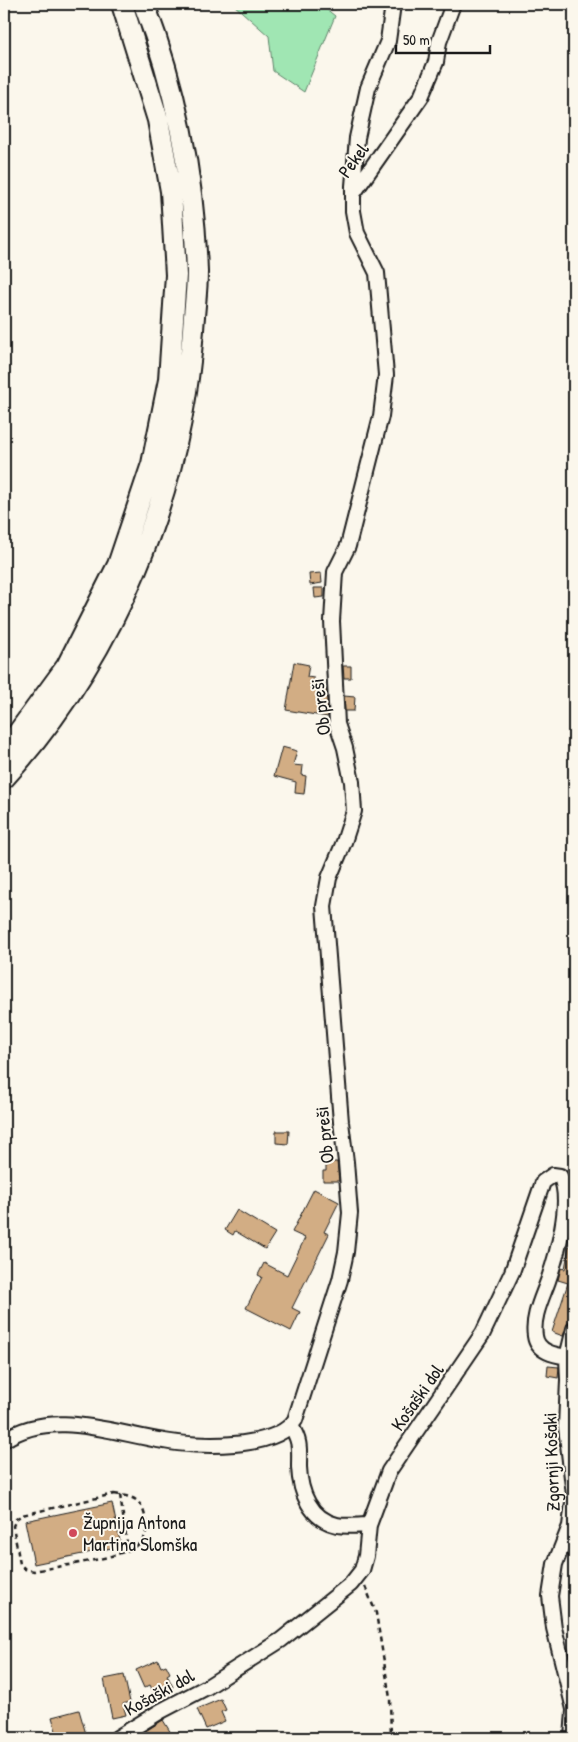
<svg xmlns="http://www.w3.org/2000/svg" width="578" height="1742" viewBox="0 0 578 1742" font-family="'Patrick Hand',sans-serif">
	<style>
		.green { fill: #a0e6b3; stroke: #5e8168 }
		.building { fill: #d2ad84; stroke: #1c1c1c }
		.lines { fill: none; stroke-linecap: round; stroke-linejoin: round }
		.minor-casing { stroke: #1c1c1c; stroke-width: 18 }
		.highway-casing { stroke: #1c1c1c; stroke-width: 24 }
		.path { stroke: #1c1c1c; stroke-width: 2.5; stroke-dasharray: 5 4; stroke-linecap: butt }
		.minor { stroke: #fbf7ec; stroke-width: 14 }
		.highway { stroke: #fbf7ec; stroke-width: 20 }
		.poi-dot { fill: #d1495b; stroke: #fbf7ec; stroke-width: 2 }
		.labels { text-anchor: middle; stroke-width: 4; stroke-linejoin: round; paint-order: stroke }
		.street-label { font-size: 19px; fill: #1c1c1c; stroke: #fbf7ec }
		.poi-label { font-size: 19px; fill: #1c1c1c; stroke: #fbf7ec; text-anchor: start }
	</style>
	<rect width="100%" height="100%" fill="#fbf7ec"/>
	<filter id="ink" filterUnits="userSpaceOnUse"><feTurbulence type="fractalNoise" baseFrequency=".02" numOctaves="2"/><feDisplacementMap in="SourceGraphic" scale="10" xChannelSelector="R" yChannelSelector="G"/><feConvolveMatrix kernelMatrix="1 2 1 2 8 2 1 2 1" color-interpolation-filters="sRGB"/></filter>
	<g filter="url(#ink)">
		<path class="green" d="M233,4H320L335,16L304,92L273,71L269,36Z"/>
		<path class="building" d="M321,573L322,583L310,585L309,574Z
			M314,588H324V597L315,598Z
			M294,662L309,665L307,677L314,678L313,686L326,688L328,717L286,710Z
			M343,666H351V678H344Z
			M344,696L355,697L354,711H345Z
			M282,747L297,751L293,765L303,766L302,775L306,776L304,794L295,793L296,782L274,776Z
			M276,1131H289L288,1144L276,1143Z
			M326,1162H337L339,1181H323V1171H326Z
			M314,1189L339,1202L324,1232L329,1234L292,1308L300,1312L291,1331L246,1308L262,1277L258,1275L264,1263L287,1275L305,1238L292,1232Z
			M237,1210L275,1233L265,1249L235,1231L233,1235L225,1230Z
			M569,1246H574V1308L563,1336L552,1332L568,1283L558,1280L561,1268L565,1269Z
			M548,1366L559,1367L558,1378L547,1376Z
			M112,1503L121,1546L34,1564L25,1521Z
			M158,1660L161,1667L166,1665L170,1673L167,1675L173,1687L155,1695L150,1685L144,1688L136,1670Z
			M124,1675L130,1702L123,1704L126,1715L112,1718L104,1679Z
			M221,1699L226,1710L221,1712L225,1721L206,1729L197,1709Z
			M79,1710L86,1734L71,1738H58L52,1717Z
			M163,1720L174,1738H135L155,1725Z"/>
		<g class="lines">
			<g class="minor-casing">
				<path id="minor" d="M353,194L421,97L436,62L439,42L453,4
					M574,1329L567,1357L568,1380L566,1427L574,1495L570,1526L555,1564L550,1596L554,1628L574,1709
					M291,1426C301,1442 299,1449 299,1467C300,1492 310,1519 337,1525C347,1527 359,1525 369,1525
					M4,1440C52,1408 112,1433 164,1441C196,1447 275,1450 295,1420L340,1280L346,1252L350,1213L346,1162L341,1122L324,906L329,878L344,842L354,811L352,782L345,748L337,724L332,621L335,572L348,546L381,416L386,375L377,273L357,233L353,211V186L357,138L368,88L388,41L393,4
					M117,1738L161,1711L207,1687L281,1640L351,1584L362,1570L366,1556L369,1525L389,1471L483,1333L512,1272L543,1182L553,1175L560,1176C573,1200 557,1255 548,1281C542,1298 532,1317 535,1336C537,1352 555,1355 567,1357
					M572,1738L574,1711"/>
			</g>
			<g class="highway-casing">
				<path id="highway" d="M4,752L67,666L118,565L152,464L169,380L176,275L171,191L158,120L122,4
					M4,778C115,656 181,495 193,330C194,311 197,291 197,272C194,180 177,90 144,4"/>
			</g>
			<path class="path" d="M114,1494C132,1497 140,1497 145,1516C148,1525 147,1538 139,1544C121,1559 58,1566 34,1571L25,1569L20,1564L13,1526L16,1519L22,1515Z
				M120,1495L128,1550
				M365,1586L376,1613L390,1698L391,1738"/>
			<use href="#minor" class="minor"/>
			<use href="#highway" class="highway"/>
		</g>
	</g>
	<circle class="poi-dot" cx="73" cy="1533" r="5"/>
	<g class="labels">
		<g class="street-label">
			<text transform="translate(353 160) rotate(-54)" y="7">Pekel</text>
			<text transform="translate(320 707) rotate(-97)" y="7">Ob preši</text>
			<text transform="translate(324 1135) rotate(-96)" y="7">Ob preši</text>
			<text transform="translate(417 1397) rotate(-55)" y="7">Košaški dol</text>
			<text transform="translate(551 1462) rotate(-92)" y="7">Zgornji Košaki</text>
			<text transform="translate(159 1692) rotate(-29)" y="7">Košaški dol</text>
		</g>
		<g class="poi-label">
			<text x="83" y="1529">Župnija Antona<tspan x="83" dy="22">Martina Slomška</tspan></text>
		</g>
	</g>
	<rect width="578" height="1742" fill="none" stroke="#fbf7ec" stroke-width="20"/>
	<rect x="10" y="10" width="558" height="1722" fill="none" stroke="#1c1c1c" stroke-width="2" filter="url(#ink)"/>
	<path d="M396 45v8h94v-8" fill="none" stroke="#1c1c1c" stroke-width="2.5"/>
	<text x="403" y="45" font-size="15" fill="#1c1c1c" stroke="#fbf7ec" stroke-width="4" paint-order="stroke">50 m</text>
</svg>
